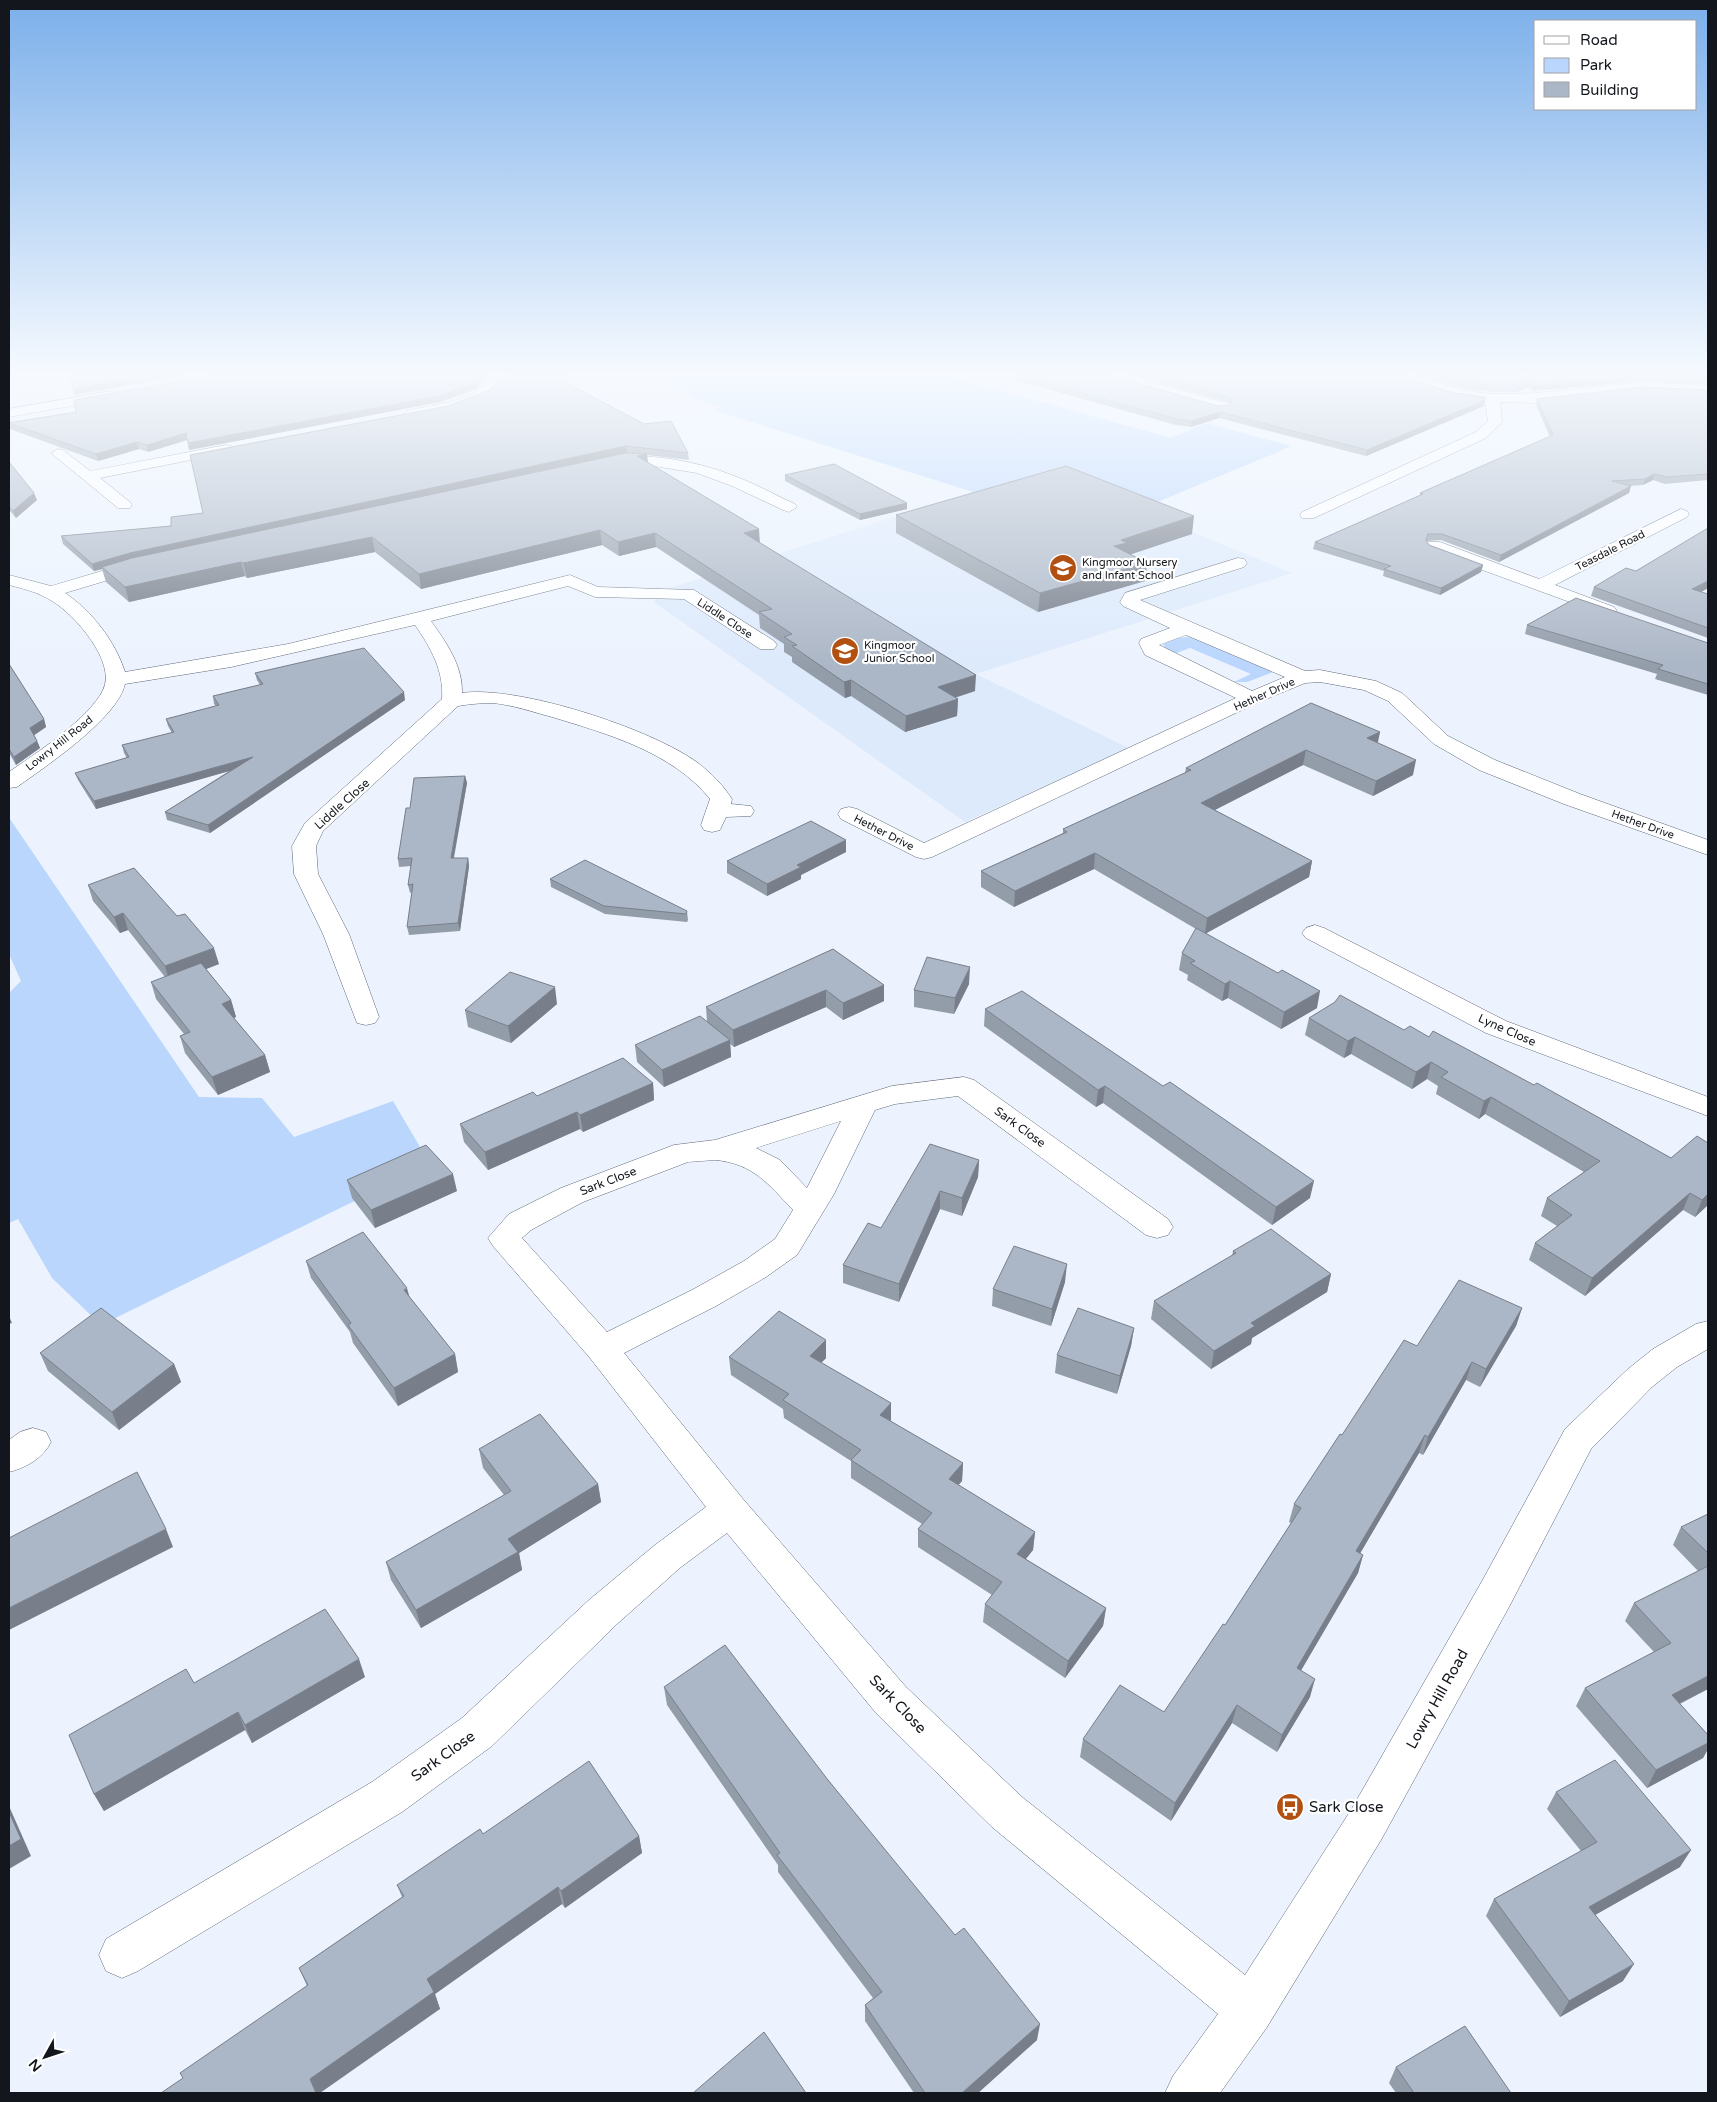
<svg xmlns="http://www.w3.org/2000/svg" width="1717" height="2102" viewBox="0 0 1717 2102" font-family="'Varela Round',sans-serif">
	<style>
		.built { fill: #ddeafc }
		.green { fill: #bad6fd }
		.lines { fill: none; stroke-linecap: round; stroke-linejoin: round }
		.minor-casing { stroke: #5e6876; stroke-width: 1 }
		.minor { fill: #fff; fill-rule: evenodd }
		.wall { fill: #939daa }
		.shaded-wall { fill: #787f8b }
		.building { fill: #abb6c6; stroke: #787f8b }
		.labels { text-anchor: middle; stroke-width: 4.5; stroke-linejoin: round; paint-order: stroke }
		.far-street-label { font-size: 11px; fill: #13171d; stroke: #fff }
		.far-poi-label { font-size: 11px; fill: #13171d; stroke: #fff; text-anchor: start }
		.street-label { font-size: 12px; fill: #13171d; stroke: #fff }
		.near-street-label { font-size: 15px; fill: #13171d; stroke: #fff }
		.near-poi-label { font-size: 15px; fill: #13171d; stroke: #fff; text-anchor: start }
	</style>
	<rect width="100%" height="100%" fill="#ecf3fe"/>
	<path class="built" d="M1066,480L1292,573L976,674L1129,748L965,822L654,602L664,590L973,492Z"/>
	<path class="green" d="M660,374H942L1171,438L1206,423L1292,446L1148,506L1066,480L973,492L711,409L722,407L697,400Z
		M1187,637L1205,640L1269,667L1273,672L1247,682H1234L1251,674L1190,648L1171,655L1163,645L1169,639Z
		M10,819L199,1097L262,1098L294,1137L393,1101L430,1164L101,1325L52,1278L18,1219L9,1223V993L21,981L9,954Z"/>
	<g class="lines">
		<g class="minor-casing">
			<path id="minor" d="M492,374H506C491,408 443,412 411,418L404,414L406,411C433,404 479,403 492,374Z
				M1100,374H1122L1228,404L1230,407L1228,410H1218L1102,377Z
				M1387,374C1424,374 1458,393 1495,394C1545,395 1590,386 1639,383C1662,382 1686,385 1708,386V394L1641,391L1536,403L1500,402L1502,422L1486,438L1314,518H1302L1300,515L1302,512L1476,432L1488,421L1485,401L1449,396L1389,377Z
				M111,391L118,395L116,398L9,417V409Z
				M226,445L231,446L233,449L231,452L100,478L130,502L132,505L130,508H118L51,453L58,449L63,450L90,471Z
				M629,456C669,456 706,464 742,479C760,486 777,496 795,504L797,507L789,512L783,510L732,486L697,473L648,465L611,467L603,462L606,459Z
				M1681,509L1687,511L1689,514L1687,517L1555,585L1614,607L1617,611L1614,615L1608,616L1428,550L1426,546L1428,542H1440L1539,579Z
				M1238,558L1244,559L1247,563L1244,567L1140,600L1305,671L1320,670L1376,681L1402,693L1448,736L1495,760L1580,794L1708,840V855L1564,804L1479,770L1434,744L1388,701L1364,690L1320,682L1305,683L1259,702L932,857L924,859L916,857L841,819L838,814L841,809L849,807L857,809L924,843L1236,698L1145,655L1139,643L1141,639L1170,628L1123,606L1120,602L1125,593ZM1186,635L1285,677L1252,691L1159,645Z
				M139,560L145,561L148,565L145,569L65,593C92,611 115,641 125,672L288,644L570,575L598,587L694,590L774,641L777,645L774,649H760L684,599L595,597L568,586L431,621C446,642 463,666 462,693C518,685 652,729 698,763C711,773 723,785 732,799L731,804L751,806L754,811L751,816L726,817L720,830L712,832L704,830L701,825L710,799C672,752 608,734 552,717C533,712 513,705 493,703C481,703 470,704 458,706L323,831L316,846L318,874L349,934L379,1017L375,1023L366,1025L357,1023L323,934L294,874L292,846L305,823L442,699C444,671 431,648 415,625L231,667L125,684C118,718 45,767 17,787L9,788V772C35,754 89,719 103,690C117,662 74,614 52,601C38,592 24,589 9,585V575L51,586Z
				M1315,925L1324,928L1506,1021L1708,1097V1116L1486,1033L1306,938L1302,933L1306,928Z
				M964,1077L974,1080L1168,1219L1173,1227L1168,1235L1157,1238L1146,1235L958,1096L895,1104L875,1110L834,1194L797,1255L766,1277L716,1306L624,1353L743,1499L906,1687L1022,1797L1245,1975L1351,1810L1481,1583L1565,1429L1628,1369L1653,1349L1696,1324L1708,1321V1349L1677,1367L1652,1387L1591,1449L1509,1607L1381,1840L1267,2027L1220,2093H1165L1173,2076L1218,2014L992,1827L876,1713L727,1533L681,1567L617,1624L492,1746L402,1812L138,1971L122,1978L106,1971L99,1955L106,1939L372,1782L462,1718L589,1600L655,1545L706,1507L590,1358L493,1246L488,1238L509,1214L561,1188L674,1145L715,1140L892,1086ZM841,1121L807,1188L780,1160L756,1148ZM716,1160C754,1164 768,1184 793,1210L775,1239L744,1261L692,1290L607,1332L522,1238L531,1230L583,1202L688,1162Z
				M33,1428L46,1432L51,1442C43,1458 26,1468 9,1472V1440L20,1432Z"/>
		</g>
		<use href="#minor" class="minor"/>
	</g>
	<path class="wall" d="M575,374L556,378L688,453L689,460L647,455L648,463L760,543L975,691L955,698L958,699L957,716L905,732L851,696L845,698L792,662V657L784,652V644L760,628L759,615L656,547L619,556L602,545L421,589L375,552L247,578L245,576L129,602L106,582L102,569L94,571L63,544L61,536L171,526L203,513L448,406L490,390L502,377Z
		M1129,374H1393L1450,392L1485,400L1484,406L1366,456L1219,418L1191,427L1176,425L1015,380L1016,375L1218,406L1231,405L1230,403Z
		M1406,374H1708V385L1639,381L1532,391L1528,387L1517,392H1495L1468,389L1415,375Z
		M476,389L440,402L189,450L187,440L148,452L139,449L98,461L10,429L9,426V422L76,412Z
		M1708,390V480L1665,484L1653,480L1643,485L1630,486L1629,493L1499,562L1441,540L1426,541L1429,545L1483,565L1481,572L1440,595L1383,576L1384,571L1313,549L1315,542L1420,495V493L1550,437L1536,405L1537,399Z
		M9,462L37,500L16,518L9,510Z
		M785,475L907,503V509L860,520L785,481Z
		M896,515L1192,534L1130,554L1147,563L1145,581L1038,612L896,533Z
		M1708,528V588L1701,592L1708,594V638L1591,596L1594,587L1636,571Z
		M1527,625L1708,643V695L1655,679L1657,674L1525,634Z
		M9,664L44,719L46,727L34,735L37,741L40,748L16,765L9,753Z
		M255,673L405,700L210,833L167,820L165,812L229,771L96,809L78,780L75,773L127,758L124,753L122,745L172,733L168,726L166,719L216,706L214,704L213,696L260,685L257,680Z
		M1380,732L1377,742L1413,775L1373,796L1303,765L1215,810L1312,861L1309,877L1206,933L1317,1008L1281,1029L1228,998L1222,1001L1187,980L1188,975L1179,970L1182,953L1196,929L1094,869L1014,907L981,887V871L1063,833V829L1185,773L1186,768Z
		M465,776L467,783L454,858H468L469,866L460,931L409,935L407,927L412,892L410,893L408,885L411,866L399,867L398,859L410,808Z
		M846,840V852L801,875V879L767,896L727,873V861Z
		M550,879L687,911L688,920L687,922L605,914L551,887Z
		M88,885L219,964L206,969L231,1000L236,1017L234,1018L265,1055L270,1072L218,1095L185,1053L180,1036L184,1034L156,999L151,982L165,977L128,930L120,933L93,901Z
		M833,949L884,985V1001L843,1020L826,1007L734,1047L730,1044L731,1057L664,1087L637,1062L635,1045L707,1022L706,1007Z
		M969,984L954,1014L914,1007V990Z
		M557,1004L511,1043L468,1027L465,1010Z
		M985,1009L1310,1198L1272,1225L1103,1103L1096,1107L984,1026Z
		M1309,1018L1404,1030L1429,1037L1671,1158L1708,1205L1695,1217L1683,1210L1585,1296L1529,1260L1535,1243L1557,1226L1541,1216L1547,1198L1584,1172L1485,1114L1479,1119L1436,1094L1438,1086L1427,1079L1412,1089L1351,1054L1344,1058L1305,1035Z
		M653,1083L654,1100L583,1132L580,1129L488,1170L464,1142L460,1124L537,1096Z
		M979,1160L978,1177L962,1216L940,1209L899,1302L843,1283V1265L881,1228Z
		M347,1180L457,1191L375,1228L352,1198Z
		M1233,1251L1331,1274L1327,1292L1252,1338L1251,1344L1211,1369L1151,1319L1154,1301L1232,1256Z
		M306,1261L409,1297L455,1354L458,1372L398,1406L353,1343L350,1332L311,1278Z
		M1065,1282L1051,1326L992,1306L993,1289Z
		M1522,1308L1516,1326L1480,1387L1466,1380L1423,1455L1419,1453L1360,1553L1363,1555L1358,1573L1301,1670L1310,1697L1277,1752L1232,1723L1171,1821L1080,1757L1083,1739L1164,1712L1225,1625L1291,1523L1289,1522L1294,1504L1342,1435L1417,1346Z
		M1134,1328L1131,1346L1117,1394L1055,1373L1057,1355Z
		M826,1340V1358L821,1363L890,1421L963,1463L962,1481L958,1485L1035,1532L1033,1550L1026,1559L1106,1608L1103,1626L1065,1678L983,1622L985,1604L992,1595L918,1547V1529L922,1524L851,1478V1461L784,1418L783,1409L731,1375L729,1357Z
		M40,1353L174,1364L181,1382L119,1430L48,1371Z
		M479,1449L598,1484L601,1502L519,1553L522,1570L421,1628L391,1580L386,1562L504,1495L483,1468Z
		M1708,1514V1689L1680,1704L1708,1735V1749L1703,1758L1647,1788L1576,1706L1585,1688L1654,1652L1625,1621L1634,1603L1698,1571L1673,1545L1681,1527Z
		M365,1677L252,1743L245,1730L104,1811L94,1794L194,1683Z
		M664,1687L828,1780L1037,2040L978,2093H914L865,2021V2005L873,1998L778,1872V1865L667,1705Z
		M1556,1792L1680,1867L1595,1915L1623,1981L1560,2017L1486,1916L1494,1899L1581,1851L1547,1809Z
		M483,1834L639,1836L642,1853L565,1908L562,1904L435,1994L440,2009L183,2078L307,1986L299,1968L402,1897L397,1885Z
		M1396,2067L1511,2093H1396L1389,2083Z"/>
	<path class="shaded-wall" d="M155,374H191L74,395L73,389Z
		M484,374H490L476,389L440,402L189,450L188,443Z
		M548,374H575L548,379Z
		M1640,375L1639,381L1532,391L1533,386Z
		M1530,381L1528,387L1517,392L1518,386Z
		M1485,400L1484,406L1366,456L1367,450Z
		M1220,412L1219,418L1191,427V421Z
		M186,433L187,440L148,452L147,445Z
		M137,442L139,449L98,461L96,454Z
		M626,446L627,453L102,567V569L94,571L92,564L130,553Z
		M647,454L648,468L637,456Z
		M1654,474L1653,480L1643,485L1645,479Z
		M1631,486L1629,493L1499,562L1501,555Z
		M34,493L37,500L16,518L13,511Z
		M907,503V509L860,520V514Z
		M1194,516L1192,534L1126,556L1114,546L1121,540Z
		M759,529L760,544L744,533Z
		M600,530L602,545L421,589L419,574Z
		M655,533L656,547L619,556L618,542Z
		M372,537L375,552L247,578L243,563Z
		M241,562L245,576L129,602L125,587Z
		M1147,563L1145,581L1038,612L1040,593Z
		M1483,565L1481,572L1440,595L1441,588Z
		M1708,581V588L1689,599L1692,589Z
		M976,675L975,691L937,703L938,687Z
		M851,680V696L845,698L844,682Z
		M404,692L405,700L210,833L208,825Z
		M958,699L957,716L905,732L906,716Z
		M44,719L46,727L33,736L30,728Z
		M1380,732L1377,747L1367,738Z
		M37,741L40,748L16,765L14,757Z
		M1306,750L1303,765L1199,818L1201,803Z
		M253,757L254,764L96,809L94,801Z
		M1416,760L1413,775L1373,796L1376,781Z
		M465,776L467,783L452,866L451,858Z
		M846,840V852L801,875V879L767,896V884L797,865Z
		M1095,853L1094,869L1014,907L1015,891Z
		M468,858L469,866L460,931L458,923Z
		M1312,861L1309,877L1205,934L1207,918Z
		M123,913L128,930L120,933L114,917Z
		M214,948L219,964L170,983L165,966Z
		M970,967L969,984L954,1014L955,998Z
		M1230,981L1228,998L1222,1001L1225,984Z
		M884,985V1001L843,1020V1003Z
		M555,987L557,1004L511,1043L508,1026Z
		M826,990V1007L734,1047L733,1030Z
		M1320,991L1317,1008L1281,1029L1284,1012Z
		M231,1000L236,1017L227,1021L222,1004Z
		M1355,1037L1351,1054L1344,1058L1348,1041Z
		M730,1040L731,1057L664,1087L662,1070Z
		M265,1055L270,1072L218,1095L212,1077Z
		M1431,1062L1427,1079L1412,1089L1416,1072Z
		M653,1083L654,1100L583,1132L580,1115Z
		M1105,1086L1103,1103L1096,1107L1098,1090Z
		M1491,1097L1485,1114L1479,1119L1484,1101Z
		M577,1112L580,1129L488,1170L485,1152Z
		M979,1160L978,1177L962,1216V1198Z
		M453,1174L457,1191L375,1228L371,1210Z
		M1314,1181L1310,1198L1272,1225L1276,1207Z
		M940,1191V1209L899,1302V1284Z
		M1690,1193L1683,1210L1585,1296L1592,1278Z
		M1708,1194V1205L1695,1217L1702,1200Z
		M1067,1264L1065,1282L1051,1326L1052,1309Z
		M1331,1274L1327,1292L1252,1338L1251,1344L1211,1369L1214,1351L1251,1323Z
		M407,1288L412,1306L404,1290Z
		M1522,1308L1516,1326L1480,1387L1486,1369Z
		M9,1316L12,1323L9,1324Z
		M1134,1328L1131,1346L1117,1394L1120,1376Z
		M826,1340V1358L810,1374V1356Z
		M455,1354L458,1372L398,1406L394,1388Z
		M1472,1362L1466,1380L1423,1455L1428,1437Z
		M174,1364L181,1382L119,1430L112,1412Z
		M891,1403V1421L880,1415Z
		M1425,1435L1419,1453L1351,1569L1356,1551Z
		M963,1463L962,1481L948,1497L949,1479Z
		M598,1484L601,1502L519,1553L522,1570L421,1628L416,1610L508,1539Z
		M166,1529L173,1547L9,1630V1608Z
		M1035,1532L1033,1550L1015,1572L1017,1554Z
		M1363,1555L1358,1573L1292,1686L1297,1668Z
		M1106,1608L1103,1626L1065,1678L1068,1661Z
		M359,1659L365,1677L252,1743L245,1725Z
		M1708,1676V1689L1662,1712L1672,1695Z
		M1315,1679L1310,1697L1277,1752L1282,1735Z
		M1237,1705L1232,1723L1171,1821L1175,1803Z
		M238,1712L245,1730L104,1811L94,1794Z
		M1708,1743V1749L1703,1758L1647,1788L1656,1770Z
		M9,1806L31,1856L9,1869Z
		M639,1836L642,1853L565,1908L561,1891Z
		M1691,1850L1680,1867L1579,1924L1589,1907Z
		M558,1887L562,1904L435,1994L440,2009L320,2093H316L310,2079L427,1979Z
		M1634,1964L1623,1981L1560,2017L1569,2001Z
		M1040,2024L1037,2040L978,2093H962Z"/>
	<path class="building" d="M70,374H155L73,389Z
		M221,374H484L475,383L439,396L188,443L186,433L147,445L137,442L96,454L9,423L76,412L74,400Z
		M504,374H550L644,424L671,421L688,453L626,446L130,553L92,564L61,536L171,526V517L203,513L190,455L448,406L490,390L502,377Z
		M1018,374H1106L1218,406L1230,405L1232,400L1230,397L1150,374H1393L1450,392L1485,397V400L1367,450L1220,412L1191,421L1177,419L1016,375Z
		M1434,374H1708V379L1640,375L1533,386L1530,381L1518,386H1496L1469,383Z
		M1643,387L1708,390V474L1667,477L1654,474L1645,479L1612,481L1631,486L1501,555L1442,534H1428L1426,540L1429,545L1483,565L1441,588L1384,569L1391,566L1315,542L1423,494L1420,493L1553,435L1537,399Z
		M626,453L647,454L637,456L759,529L744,533L976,675L938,687L958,699L906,716L851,680L844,682L792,646L797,645L784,637L792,634L759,612L772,609L655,533L618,542L600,530L419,574L372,537L243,563L241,562L125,587L102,567L132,558Z
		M9,462L34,493L13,511L9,506Z
		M834,464L907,503L860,514L785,475Z
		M1066,466L1194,516L1121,540L1127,543L1114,546L1147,563L1040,593L896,515Z
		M1708,528V581L1692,589L1708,594V628L1594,587L1626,568L1636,571Z
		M1576,598L1708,643V684L1658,669L1663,665L1527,625Z
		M364,648L404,692L208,825L165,812L253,757L94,801L75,773L129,757L122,745L174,732L166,719L219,705L213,696L263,684L255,673Z
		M9,664L44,719L30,728L37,741L14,757L9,749Z
		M1311,703L1380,732L1367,738L1416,760L1376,781L1306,750L1201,803L1312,861L1207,918L1095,853L1015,891L981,871L1067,832L1063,829L1191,770L1186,768Z
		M465,776L451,858H468L458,923L407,927L413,884L408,885L412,858L398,859L406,808H410L414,778Z
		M811,821L846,840L797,865L801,867L767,884L727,861Z
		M585,860L687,911L686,914L604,906L550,879Z
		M134,868L177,916L185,914L214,948L165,966L123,913L114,917L88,885Z
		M1196,928L1278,973L1282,970L1320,991L1284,1012L1230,981L1225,984L1190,963L1195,961L1182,953Z
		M833,949L884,985L843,1003L826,990L733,1030L706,1007Z
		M927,957L970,967L955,998L914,990Z
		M201,963L231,1000L222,1004L265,1055L212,1077L180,1036L190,1032L151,982Z
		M510,972L555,987L508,1026L465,1010Z
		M1022,991L1163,1086L1170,1082L1314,1181L1276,1207L1105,1086L1098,1090L985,1009Z
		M1340,995L1404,1030L1410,1026L1429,1037L1433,1031L1534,1085L1537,1083L1671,1158L1697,1136L1708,1143V1194L1702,1200L1690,1193L1592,1278L1535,1243L1572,1215L1547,1198L1600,1161L1491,1097L1484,1101L1441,1077L1448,1072L1431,1062L1416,1072L1355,1037L1348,1041L1309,1018L1335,1002Z
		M700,1016L730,1040L662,1070L635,1045Z
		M623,1058L653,1083L580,1115L577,1112L485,1152L460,1124L533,1092L537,1096Z
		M930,1144L979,1160L962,1198L940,1191L899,1284L843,1265L868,1223L881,1228Z
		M426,1145L453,1174L371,1210L347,1180Z
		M1271,1229L1331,1274L1251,1323L1255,1326L1214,1351L1154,1301L1236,1253L1233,1251Z
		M363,1232L407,1288L404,1290L455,1354L394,1388L348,1325L351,1323L306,1261Z
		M1014,1246L1067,1264L1052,1309L993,1289Z
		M1459,1280L1522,1308L1486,1369L1472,1362L1428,1437L1425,1435L1356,1551L1363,1555L1297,1668L1315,1679L1282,1735L1237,1705L1175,1803L1083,1739L1120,1685L1164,1712L1223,1624L1225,1625L1301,1508L1294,1504L1340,1434L1342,1435L1404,1340L1417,1346Z
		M101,1308L174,1364L112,1412L40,1353Z
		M1078,1308L1134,1328L1120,1376L1057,1355Z
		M779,1311L826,1340L810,1356L891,1403L880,1415L963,1463L949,1479L1035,1532L1017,1554L1106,1608L1068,1661L985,1604L1002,1582L918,1529L932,1513L851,1460L861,1450L783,1400L789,1394L729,1357Z
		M540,1414L598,1484L508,1539L518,1552L416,1610L386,1562L511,1491L479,1449Z
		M137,1472L166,1529L9,1608V1538Z
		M1708,1514V1553L1681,1527Z
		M1708,1566V1676L1672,1695L1708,1735V1743L1656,1770L1585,1688L1671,1643L1634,1603Z
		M325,1609L359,1659L245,1725L238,1712L94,1794L69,1735L186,1669L194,1683Z
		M725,1645L828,1780L955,1935L964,1928L1040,2024L962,2093H925L865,2005L882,1992L777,1855L780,1853L664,1687Z
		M1615,1760L1691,1850L1589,1907L1634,1964L1569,2001L1494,1899L1597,1842L1556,1792Z
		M589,1761L639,1836L561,1891L558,1887L427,1979L434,1992L310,2079L316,2093H161L183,2078L180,2073L308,1985L299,1968L404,1896L397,1885L480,1829L483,1834Z
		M9,1812L21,1839L9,1846Z
		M1465,2026L1511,2093H1414L1396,2067Z
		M764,2032L806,2093H693Z"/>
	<linearGradient id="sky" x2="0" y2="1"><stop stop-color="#7bafea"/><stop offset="0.56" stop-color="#f6faff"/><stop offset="1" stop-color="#f6faff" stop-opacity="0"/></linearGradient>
	<rect width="1717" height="668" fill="url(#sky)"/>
	<defs>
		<g id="school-disc" transform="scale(1.4375)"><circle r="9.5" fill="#b25011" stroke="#fff"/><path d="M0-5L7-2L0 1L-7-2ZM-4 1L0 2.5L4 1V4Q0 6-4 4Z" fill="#fff"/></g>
		<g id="bus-disc" transform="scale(1.4375)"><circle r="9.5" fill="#b25011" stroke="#fff"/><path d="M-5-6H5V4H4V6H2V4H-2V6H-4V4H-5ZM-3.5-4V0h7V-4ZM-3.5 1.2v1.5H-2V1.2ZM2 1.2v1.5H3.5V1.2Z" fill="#fff"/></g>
	</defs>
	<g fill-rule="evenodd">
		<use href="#school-disc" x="1063" y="568"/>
		<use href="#school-disc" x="845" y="651"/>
		<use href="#bus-disc" x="1290" y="1807"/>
	</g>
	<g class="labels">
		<g class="far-street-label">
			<text transform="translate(1610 550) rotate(-27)" y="4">Teasdale Road</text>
			<text transform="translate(725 618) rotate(33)" y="4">Liddle Close</text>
			<text transform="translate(1264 694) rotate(-24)" y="4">Hether Drive</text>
			<text transform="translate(59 743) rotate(-38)" y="4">Lowry Hill Road</text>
			<text transform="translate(1643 824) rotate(20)" y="4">Hether Drive</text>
			<text transform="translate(884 832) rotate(27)" y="4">Hether Drive</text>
		</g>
		<g class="far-poi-label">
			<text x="1082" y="566">Kingmoor Nursery<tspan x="1082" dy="13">and Infant School</tspan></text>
			<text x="864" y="649">Kingmoor<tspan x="864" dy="13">Junior School</tspan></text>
		</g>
		<g class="street-label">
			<text transform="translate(342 804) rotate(-42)" y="4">Liddle Close</text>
			<text transform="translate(1507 1030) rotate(24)" y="4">Lyne Close</text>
			<text transform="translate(1020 1127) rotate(36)" y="4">Sark Close</text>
			<text transform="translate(608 1181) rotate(-21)" y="4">Sark Close</text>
		</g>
		<g class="near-street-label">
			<text transform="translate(1437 1699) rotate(-61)" y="5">Lowry Hill Road</text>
			<text transform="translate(898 1704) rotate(46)" y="5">Sark Close</text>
			<text transform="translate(443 1756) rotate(-36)" y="5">Sark Close</text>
		</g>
		<g class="near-poi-label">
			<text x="1309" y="1812">Sark Close</text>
		</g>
	</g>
	<rect width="1717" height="2102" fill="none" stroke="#13171d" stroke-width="20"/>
	<rect x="1534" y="20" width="162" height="90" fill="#ffffff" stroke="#a1a2a5"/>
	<rect x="1544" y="36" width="25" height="8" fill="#ffffff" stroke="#a1a2a5"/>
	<text x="1580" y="45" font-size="15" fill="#13171d">Road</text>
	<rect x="1544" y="58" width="25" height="15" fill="#bad6fd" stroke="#a1a2a5"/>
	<text x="1580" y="70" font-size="15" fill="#13171d">Park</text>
	<rect x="1544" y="82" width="25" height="15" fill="#abb6c6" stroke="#a1a2a5"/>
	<text x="1580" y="95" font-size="15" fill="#13171d">Building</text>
	<g transform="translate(45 2057) rotate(230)" stroke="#ffffff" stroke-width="4" paint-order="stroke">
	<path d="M0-4L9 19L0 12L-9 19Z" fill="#13171d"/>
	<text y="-8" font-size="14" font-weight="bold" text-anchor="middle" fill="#13171d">N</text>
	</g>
</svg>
